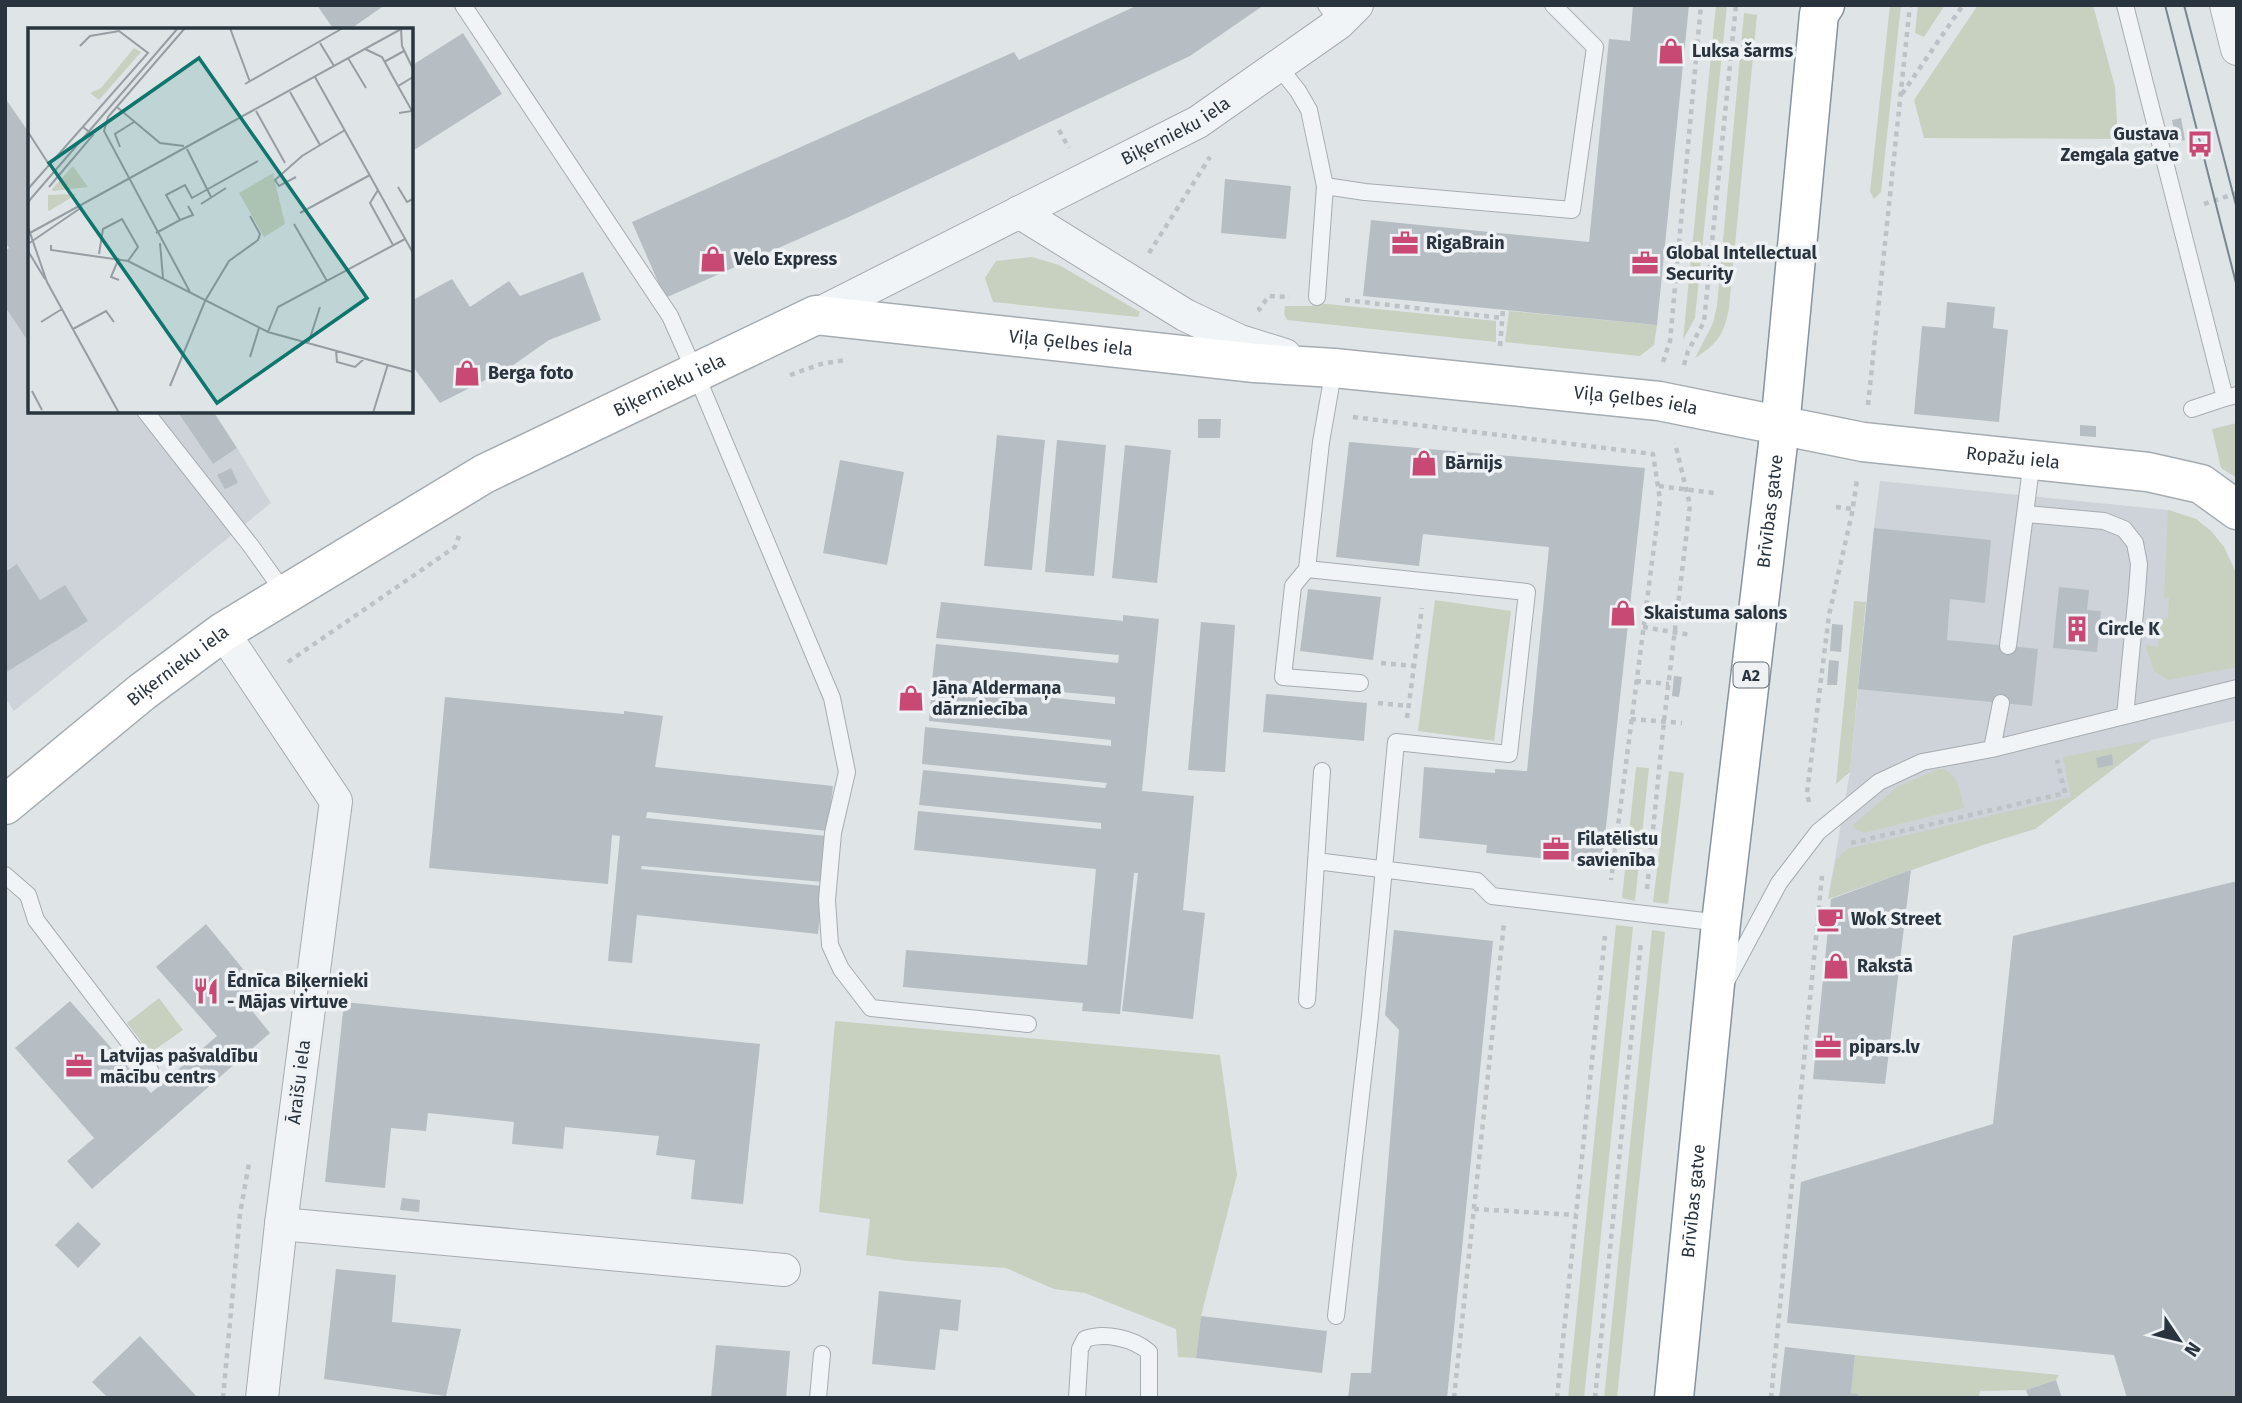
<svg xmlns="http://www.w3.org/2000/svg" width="2242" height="1403" viewBox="0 0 2242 1403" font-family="'Fira Sans',sans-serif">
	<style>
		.built { fill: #cdd3d9 }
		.green { fill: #c8d1c0 }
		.building { fill: #b6bec4 }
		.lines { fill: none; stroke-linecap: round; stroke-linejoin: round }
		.lane-casing { stroke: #a5acb1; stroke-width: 18 }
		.street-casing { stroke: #a5acb1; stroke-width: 34 }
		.secondary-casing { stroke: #a5acb1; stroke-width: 41 }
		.highway-casing { stroke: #87949d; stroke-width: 41 }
		.path { stroke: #bdc2c6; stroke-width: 4.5; stroke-dasharray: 5 5; stroke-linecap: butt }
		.lane { stroke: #f1f4f6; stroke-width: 16 }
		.street { stroke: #f1f4f6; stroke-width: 32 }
		.secondary { stroke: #fff; stroke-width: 38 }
		.highway { stroke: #fff; stroke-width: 38 }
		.tram { stroke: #798690; stroke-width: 2 }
		.labels { text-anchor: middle; stroke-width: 7; stroke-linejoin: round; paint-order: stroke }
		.shield { fill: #eef2f5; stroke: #646d75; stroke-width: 2 }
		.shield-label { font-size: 16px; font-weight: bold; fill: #29343e }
		.poi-label { font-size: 18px; font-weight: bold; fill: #29343e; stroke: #eef2f5; text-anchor: start }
		.street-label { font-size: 18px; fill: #29343e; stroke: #eef2f5 }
		.inset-road { fill: none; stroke: #969ea3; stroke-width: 2 }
		.view { fill: #0f766e; fill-opacity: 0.15; stroke: #0f766e; stroke-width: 3.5 }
		.inset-edge { fill: none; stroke: #29343e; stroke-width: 3.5 }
	</style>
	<rect width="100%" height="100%" fill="#dfe4e7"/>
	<path class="built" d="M5,307L30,343V411H177L213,464L237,448L271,503L14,711L5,698V673L40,600L17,564L5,572Z
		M1880,481L2168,510L2196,519L2211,531L2224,547L2237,575V720L2151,740L2035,829L1986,844L1828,899L1850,772L1874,528Z"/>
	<path class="green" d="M1716,5H1727L1695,318L1683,340Z
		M1890,5H1901L1881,192L1874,199L1870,192Z
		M1918,5H1945L1924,37L1915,33Z
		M1978,5H2093L2115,87L2118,139L1924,138L1914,100Z
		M1744,13L1757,15L1729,308C1724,335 1718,343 1695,358L1713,323L1717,306Z
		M1032,257L1059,265L1140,312L1138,317L993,302L985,278L996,261Z
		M1317,303L1496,321V342L1287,320L1284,314L1285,306H1312Z
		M1509,311L1657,325L1654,345L1640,356L1505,342Z
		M2237,423V478L2221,468L2212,429Z
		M2168,510L2196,519L2211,531L2224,547L2237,575V667L2168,680L2154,671L2145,645L2158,647L2161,618H2168L2169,598L2164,597Z
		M1435,600L1511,611L1494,741L1418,731Z
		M1854,601L1866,602L1850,772L1836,784Z
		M2151,740L2035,829L1986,844L1828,899L1836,860L1847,849L2071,797L2063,757Z
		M1636,767L1649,768L1635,901L1622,898Z
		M1939,769C1959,770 1960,792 1964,808L1864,833L1854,828L1853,825L1897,787Z
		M1669,771L1684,773L1668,904L1653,902Z
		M1616,925L1633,927L1584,1398H1568Z
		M1652,930L1665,932L1617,1398H1604Z
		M159,998L183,1030L150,1053L127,1023Z
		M835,1021L1220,1055L1237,1175L1201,1316L1196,1358L1178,1357L1176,1329L1085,1293L1054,1289L1006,1268L908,1261L866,1255L870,1219L819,1212Z
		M1855,1355L2059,1375L2056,1380L2026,1390L1980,1391L1979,1398H1858V1394L1851,1393Z"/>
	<path class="building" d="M317,5H385L349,30H334Z
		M1138,5H1264L1190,56L853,215L665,298L632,222L1014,52L1019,60Z
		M1633,5H1689L1657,325L1363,296L1371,220L1589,242L1609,39L1630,41Z
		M463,33L502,94L411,152V66Z
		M5,98L30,134V344L5,307V251L9,248L5,242Z
		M2181,118L2185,140L2176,142L2172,120Z
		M1225,179L1291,186L1286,239L1221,233Z
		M583,272L601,320L549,340L509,368L440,403L411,364V301L452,279L470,307L509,281L520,296Z
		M1947,302L1995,307L1993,328L2008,330L1999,422L1914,414L1922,326L1945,328Z
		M177,411H213L237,448L213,464Z
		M1198,419H1221L1220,438H1198Z
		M2080,425L2096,426V437L2080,436Z
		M997,435L1045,440L1032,570L984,566Z
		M1057,440L1106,445L1094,576L1045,572Z
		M1349,442L1645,468L1602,864L1486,853L1487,845L1419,838L1424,767L1495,773V769L1527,771L1549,547L1423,534L1419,566L1336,557Z
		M1125,445L1171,450L1157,583L1112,578Z
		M840,460L904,472L887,565L823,553Z
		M231,468L238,483L225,489L217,475Z
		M1874,528L1991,540L1985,603L1950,599L1947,640L2038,649L2032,706L1858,689Z
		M17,564L40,600L65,585L88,621L5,673V572Z
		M2059,587L2089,590L2087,610L2101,611L2097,652L2053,648Z
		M1308,589L1381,597L1373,660L1300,651Z
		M941,602L1123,621V615L1159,619L1142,791L1194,796L1183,910L1205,913L1193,1019L1122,1011L1138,873H1134L1120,1014L1082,1011L1083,1003L903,987L906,950L1087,965L1096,869L914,850L918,811L1101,829V823L919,805L923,770L1105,788L1107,783L922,764L925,727L1111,746V740L929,721L932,686L1115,704V697L932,680L936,644L1118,663L1119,655L936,638Z
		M1201,622L1235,625L1225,772L1188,770Z
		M1832,624L1843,625L1841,652L1830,651Z
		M1829,660L1839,661L1837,685H1827Z
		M1674,676L1682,677L1679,697L1672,696Z
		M1266,694L1367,703L1364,741L1263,732Z
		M445,697L624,714V711L663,716L655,767L833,786L828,831L648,812L647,813L646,818L827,836L823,882L642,866L641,869L823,886L818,934L637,915L632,963L608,961L620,836L612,835L608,884L429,868Z
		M2112,754L2113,765L2098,768L2096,758Z
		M1911,870L1885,1084L1813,1079L1831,899Z
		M2237,881V1398H2127L2114,1355L1787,1323L1801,1182L1993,1124L2013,936Z
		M206,924L267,998L253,1012L270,1033L92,1189L67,1161L94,1138L15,1048L70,1001L151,1093L217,1036L156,967Z
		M1394,930L1493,941L1447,1398H1348L1351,1373H1371L1399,1030L1385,1015Z
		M344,1002L760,1044L743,1204L691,1199L695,1160L656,1155L659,1136L565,1127L563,1149L512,1144L514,1122L428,1113L426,1131L391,1128L385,1188L325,1182Z
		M402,1198L420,1200L419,1212L400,1210Z
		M78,1222L101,1244L78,1268L55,1245Z
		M336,1269L396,1275L392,1322L461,1329L446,1396L324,1379Z
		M879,1291L961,1300L958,1331L940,1329L935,1370L872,1364Z
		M1201,1316L1327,1331L1322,1373L1196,1358Z
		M140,1336L198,1398H108L92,1382Z
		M716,1345L790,1351L786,1398H711Z
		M1785,1347L1855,1355L1851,1393L1858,1394V1398H1779Z
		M2056,1380L2062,1398H2029L2026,1390Z"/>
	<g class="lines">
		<g class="lane-casing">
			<path id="lane" d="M463,5L670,316L695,372L832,698L847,772L833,833L827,900L830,945L841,969L871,1008L1028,1024
				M1326,5L1339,23
				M2125,5L2225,398L2237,395
				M1279,67L1298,91L1309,110L1325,186L1365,192L1572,210L1595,47L1553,5
				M1317,297L1325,186
				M1334,368L1321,442L1307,569L1527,592L1509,754L1396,742L1370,1016L1336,1316
				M2192,409L2225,398
				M145,411L251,546L286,595
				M2026,514L2104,521L2124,529L2135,543L2139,564L2137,592L2125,716
				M1307,569L1293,586L1283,677L1360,683
				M2008,646L2032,460
				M1992,749L2001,703
				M1316,861L1477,881L1492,896L1721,923
				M5,875L28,895L36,920L150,1070
				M1727,980L1779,883L1818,832L1879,782L1922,762L1992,749L2237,688
				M1307,1000L1322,771
				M818,1398L822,1354
				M1077,1398L1080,1349L1085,1339C1104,1332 1133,1338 1149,1352V1398"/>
		</g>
		<g class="street-casing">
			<g id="street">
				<path d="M2226,5L2237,49"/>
				<path d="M1019,212L1185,315L1240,341L1285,355"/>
				<path id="s1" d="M816,315L1198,122L1339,23L1357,5"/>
				<path d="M223,632L336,801L281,1224L262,1398"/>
				<path d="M281,1224L784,1270"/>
			</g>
		</g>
		<g class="secondary-casing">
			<g id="secondary">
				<path id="s2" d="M5,805L142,692L223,632L484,474L816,315L1255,363L1334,368L1659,401L1863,442L2148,472L2201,484L2237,510"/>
			</g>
		</g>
		<g class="highway-casing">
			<g id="highway">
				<path id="s3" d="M1674,1398L1721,923L1780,427L1819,14L1825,5"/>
			</g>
		</g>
		<path class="path" d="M1902,94L1963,5
			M1059,130L1069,148
			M2204,204L2237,193
			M1149,253L1210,157
			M1345,300L1503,318
			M1261,311L1259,309L1269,296L1290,297
			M1500,346L1503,310
			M1663,362L1670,341L1701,5
			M1684,365L1688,351L1704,322L1736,5
			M790,375L821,364L845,360
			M1868,405L1910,5
			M1353,417L1653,454L1660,500L1611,880
			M1659,486L1714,493
			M1836,507L1853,509
			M1643,627L1691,635
			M288,662L455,547L459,536
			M1381,663L1414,666
			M1636,681L1669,684
			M1378,703L1409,706
			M1407,718L1422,608
			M1631,719L1682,723
			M1809,802L1807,793L1829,615L1852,513L1857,480
			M1851,843L2065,793L2057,760
			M1647,889L1664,721L1690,505L1675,443
			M1474,1209L1576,1215
			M223,1398L240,1214L249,1163
			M1454,1398L1504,923
			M1557,1398L1605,936
			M1595,1398L1641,942
			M1771,1398L1822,876"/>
		<use href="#lane" class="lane"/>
		<use href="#street" class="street"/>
		<use href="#secondary" class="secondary"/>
		<use href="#highway" class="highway"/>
		<path class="tram" d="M2165,5L2237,287
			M2184,5L2237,209"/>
	</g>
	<defs>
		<g id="shop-bare" transform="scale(2.1)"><path d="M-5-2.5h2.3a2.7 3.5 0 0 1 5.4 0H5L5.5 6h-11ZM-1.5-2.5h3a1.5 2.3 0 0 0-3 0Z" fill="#c74974" stroke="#eef2f5" stroke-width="2.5" paint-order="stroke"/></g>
		<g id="bus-bare" transform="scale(2.1)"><path d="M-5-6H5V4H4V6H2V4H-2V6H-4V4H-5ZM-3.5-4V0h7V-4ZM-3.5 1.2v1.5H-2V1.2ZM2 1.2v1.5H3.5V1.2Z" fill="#c74974" stroke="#eef2f5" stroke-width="2.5" paint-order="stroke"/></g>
		<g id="office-bare" transform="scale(2.1)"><path d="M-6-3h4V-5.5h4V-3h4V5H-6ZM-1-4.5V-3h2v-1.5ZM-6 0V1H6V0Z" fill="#c74974" stroke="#eef2f5" stroke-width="2.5" paint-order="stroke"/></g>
		<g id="building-bare" transform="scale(2.1)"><path d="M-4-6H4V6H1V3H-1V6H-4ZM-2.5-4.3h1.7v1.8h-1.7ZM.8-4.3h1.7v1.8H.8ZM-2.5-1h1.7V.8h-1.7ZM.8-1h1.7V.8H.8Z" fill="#c74974" stroke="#eef2f5" stroke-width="2.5" paint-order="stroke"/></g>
		<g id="cafe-bare" transform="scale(2.1)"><path d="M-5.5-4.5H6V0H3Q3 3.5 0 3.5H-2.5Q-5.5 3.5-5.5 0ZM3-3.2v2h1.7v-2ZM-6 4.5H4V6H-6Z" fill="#c74974" stroke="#eef2f5" stroke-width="2.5" paint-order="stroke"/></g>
		<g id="restaurant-bare" transform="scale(2.1)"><path d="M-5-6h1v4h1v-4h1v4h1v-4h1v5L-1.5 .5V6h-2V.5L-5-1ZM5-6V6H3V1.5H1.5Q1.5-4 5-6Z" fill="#c74974" stroke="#eef2f5" stroke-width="2.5" paint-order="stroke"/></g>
	</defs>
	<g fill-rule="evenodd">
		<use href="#shop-bare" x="1671" y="51"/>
		<use href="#bus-bare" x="2200" y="144"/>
		<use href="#office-bare" x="1405" y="243"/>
		<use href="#shop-bare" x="713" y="259"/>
		<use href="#office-bare" x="1645" y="263"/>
		<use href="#shop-bare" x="467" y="373"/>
		<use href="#shop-bare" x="1424" y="463"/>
		<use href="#shop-bare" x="1623" y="613"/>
		<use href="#building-bare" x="2077" y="629"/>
		<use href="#shop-bare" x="911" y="698"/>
		<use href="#office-bare" x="1556" y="849"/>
		<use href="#cafe-bare" x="1830" y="919"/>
		<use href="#shop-bare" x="1836" y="966"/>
		<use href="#restaurant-bare" x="206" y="991"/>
		<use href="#office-bare" x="1828" y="1047"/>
		<use href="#office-bare" x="79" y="1066"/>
	</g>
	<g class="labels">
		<rect class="shield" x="1733.5" y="662.5" width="35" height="25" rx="5"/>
		<g class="shield-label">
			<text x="1751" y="681">A2</text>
		</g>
		<g class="poi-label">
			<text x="1692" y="57">Luksa šarms</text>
			<text x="2179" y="140" text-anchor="end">Gustava<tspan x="2179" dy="21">Zemgala gatve</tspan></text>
			<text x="1426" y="249">RigaBrain</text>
			<text x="1666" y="259">Global Intellectual<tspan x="1666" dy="21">Security</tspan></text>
			<text x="734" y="265">Velo Express</text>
			<text x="488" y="379">Berga foto</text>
			<text x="1445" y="469">Bārnijs</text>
			<text x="1644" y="619">Skaistuma salons</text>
			<text x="2098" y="635">Circle K</text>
			<text x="932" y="694">Jāņa Aldermaņa<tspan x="932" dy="21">dārzniecība</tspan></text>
			<text x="1577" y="845">Filatēlistu<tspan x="1577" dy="21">savienība</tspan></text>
			<text x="1851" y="925">Wok Street</text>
			<text x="1857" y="972">Rakstā</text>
			<text x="227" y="987">Ēdnīca Biķernieki<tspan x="227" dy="21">- Mājas virtuve</tspan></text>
			<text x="1849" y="1053">pipars.lv</text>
			<text x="100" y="1062">Latvijas pašvaldību<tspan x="100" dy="21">mācību centrs</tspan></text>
		</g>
		<g class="street-label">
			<text dy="6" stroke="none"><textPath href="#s1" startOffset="404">Biķernieku iela</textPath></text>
			<text dy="6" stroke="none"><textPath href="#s2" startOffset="1208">Viļa Ģelbes iela</textPath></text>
			<text dy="6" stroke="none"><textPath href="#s2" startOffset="789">Biķernieku iela</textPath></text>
			<text dy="6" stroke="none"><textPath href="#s2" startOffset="1776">Viļa Ģelbes iela</textPath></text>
			<text dy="6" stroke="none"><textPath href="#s2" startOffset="2158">Ropažu iela</textPath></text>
			<text dy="6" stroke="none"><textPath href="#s3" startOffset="892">Brīvības gatve</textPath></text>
			<text dy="6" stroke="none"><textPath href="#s2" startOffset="222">Biķernieku iela</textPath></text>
			<text transform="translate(299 1082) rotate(-83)" y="6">Āraišu iela</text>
			<text dy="6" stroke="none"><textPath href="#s3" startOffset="198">Brīvības gatve</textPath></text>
		</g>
	</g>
	<g transform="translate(28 28)">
		<rect width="385" height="385" fill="#dfe4e7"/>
		<path d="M106,20L113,24L71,72L62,65L73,60ZM45,138L60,159L25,163L24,161ZM245,145L257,196L236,209L211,165ZM49,166L21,183L20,182V167Z" fill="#c8d1c0"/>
		<path class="inset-road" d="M157,0L80,89L76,103L162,264M202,0L222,54M373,1L374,18L385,41M292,15L306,38M337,21L354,29L370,58L385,49M320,30L338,60M356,34L376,23M287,49L385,225M217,56L315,0M370,58L384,83L371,85M262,64L292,117M89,79L132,115L156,118M228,83L257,135M0,104L22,138M92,119L87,106L106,94M159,121L183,169M268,149L251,158L247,152L274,128L317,102M21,159L65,107L55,99M370,159L379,174L385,171M0,161L120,25L91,3L62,8L52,18M350,162L342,175L365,217M0,174L150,0M173,176L198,160M272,185L342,147M152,192L165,187L160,178M266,196L299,253M0,199L19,254L91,385M128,205L152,192L138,167L157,157L164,170L230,133M0,206L375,0M132,215L135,250M0,216L54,179M23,217V222L100,233L240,304L385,344M0,223L17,251M71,226L75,201L94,191L110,219L100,233M91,252L83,249L91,230M13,294L34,281M45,301L78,283L86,294M240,304L250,279L377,211M280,316L292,279M308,322L309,334L327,339L337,330M222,329L231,300M142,358L177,273L201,233L230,212L232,206L222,188M4,363L14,382M345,385L360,336"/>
		<path class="view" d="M171,30L339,270L189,375L21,135Z"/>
		<rect width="385" height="385" class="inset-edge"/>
	</g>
	<rect width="2242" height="1403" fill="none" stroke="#29343e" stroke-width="14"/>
	<g transform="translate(2179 1340) rotate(125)" stroke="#eef2f5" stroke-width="5" paint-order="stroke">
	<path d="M0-5L12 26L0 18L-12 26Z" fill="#29343e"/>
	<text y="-10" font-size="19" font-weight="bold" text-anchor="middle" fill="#29343e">N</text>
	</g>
</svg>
